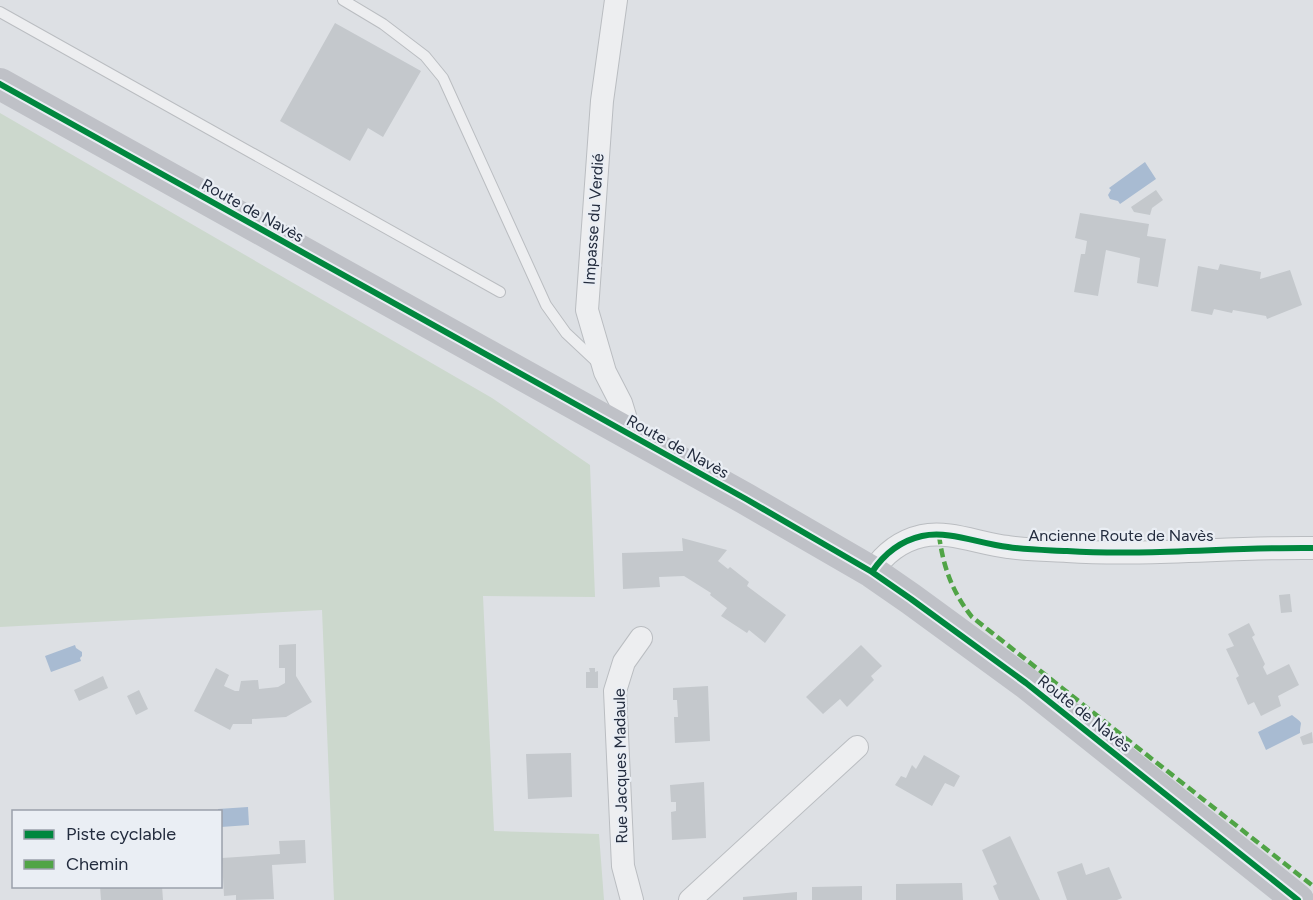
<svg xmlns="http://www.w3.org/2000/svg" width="1313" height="900" viewBox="0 0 1313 900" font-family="Figtree,sans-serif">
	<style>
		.green { fill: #ccd8cd }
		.water { fill: #a8bbd2 }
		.building { fill: #c4c8cc }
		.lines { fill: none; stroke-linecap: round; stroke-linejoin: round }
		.service-casing { stroke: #babdc1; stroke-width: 12 }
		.minor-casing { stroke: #babdc1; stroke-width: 24 }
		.service { stroke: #edeef0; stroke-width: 10 }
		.minor { stroke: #edeef0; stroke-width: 22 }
		.secondary { stroke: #bfc1c7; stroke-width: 32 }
		.quiet { stroke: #50a446; stroke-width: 4.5; stroke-dasharray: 9 4.5; stroke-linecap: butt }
		.cycleway-casing { stroke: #eaeef4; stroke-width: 10 }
		.cycleway { stroke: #00873e; stroke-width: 6 }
		.labels { text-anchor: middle; stroke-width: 4.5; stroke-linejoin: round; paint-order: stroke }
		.street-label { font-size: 16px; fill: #232c3e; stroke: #eaeef4 }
	</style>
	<rect width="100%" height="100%" fill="#dde0e4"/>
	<path class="green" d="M0,113L492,398L590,465L595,597L483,596L494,831L599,834L604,900H334L322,610L0,627Z"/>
	<path class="water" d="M1145,162L1156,179L1120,204L1118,201L1110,199L1108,195L1111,190L1109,188Z
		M75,645L76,648L82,652V656L80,658L81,661L51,672L45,656Z
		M1292,715C1305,725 1300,720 1300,733L1266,750L1258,732Z
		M248,807L249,825L221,827L220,812L218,811V809Z"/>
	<path class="building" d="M335,23L421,71L383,137L368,128L350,161L280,121Z
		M1156,190L1163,200L1152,208L1150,215L1134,212L1131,207Z
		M1080,213L1149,224L1147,236L1166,239L1158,287L1137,283L1140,258L1106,250L1098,296L1074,292L1081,254H1085L1087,241L1075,238Z
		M1220,264L1261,272L1260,279L1290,270L1302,305L1267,319L1266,316L1233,310L1232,313L1214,309L1212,315L1191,311L1198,266L1218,270Z
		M682,538L727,550L718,561L728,569L730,567L749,582L747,586L786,615L765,643L749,630L747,633L721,616L727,608L710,595L711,593L684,576L659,577L660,587L623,589L622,553L683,551Z
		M1290,594L1292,612L1281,613L1279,595Z
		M1249,623L1255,635L1252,637L1265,664L1263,667L1267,675L1289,664L1299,685L1278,696L1281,706L1261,716L1254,702L1248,705L1236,678L1239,676L1226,649L1234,646L1228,634Z
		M296,644V676L312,702L286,717L252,719V724H233L230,730L194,711L216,668L229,675L224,686L235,691H239L241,681L258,680L259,689L278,687L285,683V668H279V645Z
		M861,645L882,666L871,676L874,680L847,707L840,699L823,714L806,697Z
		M589,668H595V672L598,671V688H586V672H590Z
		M103,676L108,688L79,701L74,690Z
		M708,686L710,741L675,743L674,717H678L677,700H673V688Z
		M139,690L148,709L136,715L127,696Z
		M1312,732L1313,743L1303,745L1300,737Z
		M571,753L572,797L528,799L526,754Z
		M924,755L960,776L954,787L945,783L932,806L895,785L901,776L906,778L912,765L916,769Z
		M704,782L706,838L672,840L671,812L676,811V802H671L670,785Z
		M1010,836L1040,900H999L993,886L997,884L982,850Z
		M305,840L306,863L272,865L274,899L236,900V895L224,896L222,858L280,854L279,841Z
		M1082,863L1086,875L1109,867L1122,898L1117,900H1067L1057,872Z
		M962,883L963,900H896V884Z
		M100,886H162L163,900H101Z
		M862,886V900H812V887Z
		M797,892V900H743V897Z"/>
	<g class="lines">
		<g class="service-casing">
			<path id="service" d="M343,0L383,24L425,56L443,78L546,305L566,333L598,363
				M0,12L500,292"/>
		</g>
		<g class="minor-casing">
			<path id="minor" d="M616,0L602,101L587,310L605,372L621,403L625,416L620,430
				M872,572C884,554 900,541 922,536C949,530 980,544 1008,547C1027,550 1047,550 1067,551C1149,556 1231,547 1313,548
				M632,900L623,866L615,691L624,662L641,638
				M690,900L857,747"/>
		</g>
		<use href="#service" class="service"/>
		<use href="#minor" class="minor"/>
		<path class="secondary" d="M0,84L746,499L872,572L911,599L1026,683L1298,900"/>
		<path class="quiet" d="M939,535C943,566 952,592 972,617L1313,886"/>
		<g class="cycleway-casing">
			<path id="cycleway" d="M0,84L746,499L872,572L911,599L1026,683L1298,900
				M872,572C884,554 900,541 922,536C949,530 980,544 1008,547C1027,550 1047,550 1067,551C1149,556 1231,547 1313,548"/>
		</g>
		<use href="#cycleway" class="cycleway"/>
	</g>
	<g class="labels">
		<g class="street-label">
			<text transform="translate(253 210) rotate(29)" y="6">Route de Navès</text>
			<text transform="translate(593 219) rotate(-86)" y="6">Impasse du Verdié</text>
			<text transform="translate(678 446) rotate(29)" y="6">Route de Navès</text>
			<text x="1121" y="541">Ancienne Route de Navès</text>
			<text transform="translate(1085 713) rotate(38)" y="6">Route de Navès</text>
			<text transform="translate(620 766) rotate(-91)" y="6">Rue Jacques Madaule</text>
		</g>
	</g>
	<rect x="12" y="810" width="210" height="78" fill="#eaeef4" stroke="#9aa0ab" stroke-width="1.5"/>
	<rect x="24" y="830" width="30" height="9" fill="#00873e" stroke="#9aa0ab" stroke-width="1.5"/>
	<text x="66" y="840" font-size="18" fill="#232c3e">Piste cyclable</text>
	<rect x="24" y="860" width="30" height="9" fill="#50a446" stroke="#9aa0ab" stroke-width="1.5"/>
	<text x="66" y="870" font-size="18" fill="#232c3e">Chemin</text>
</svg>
